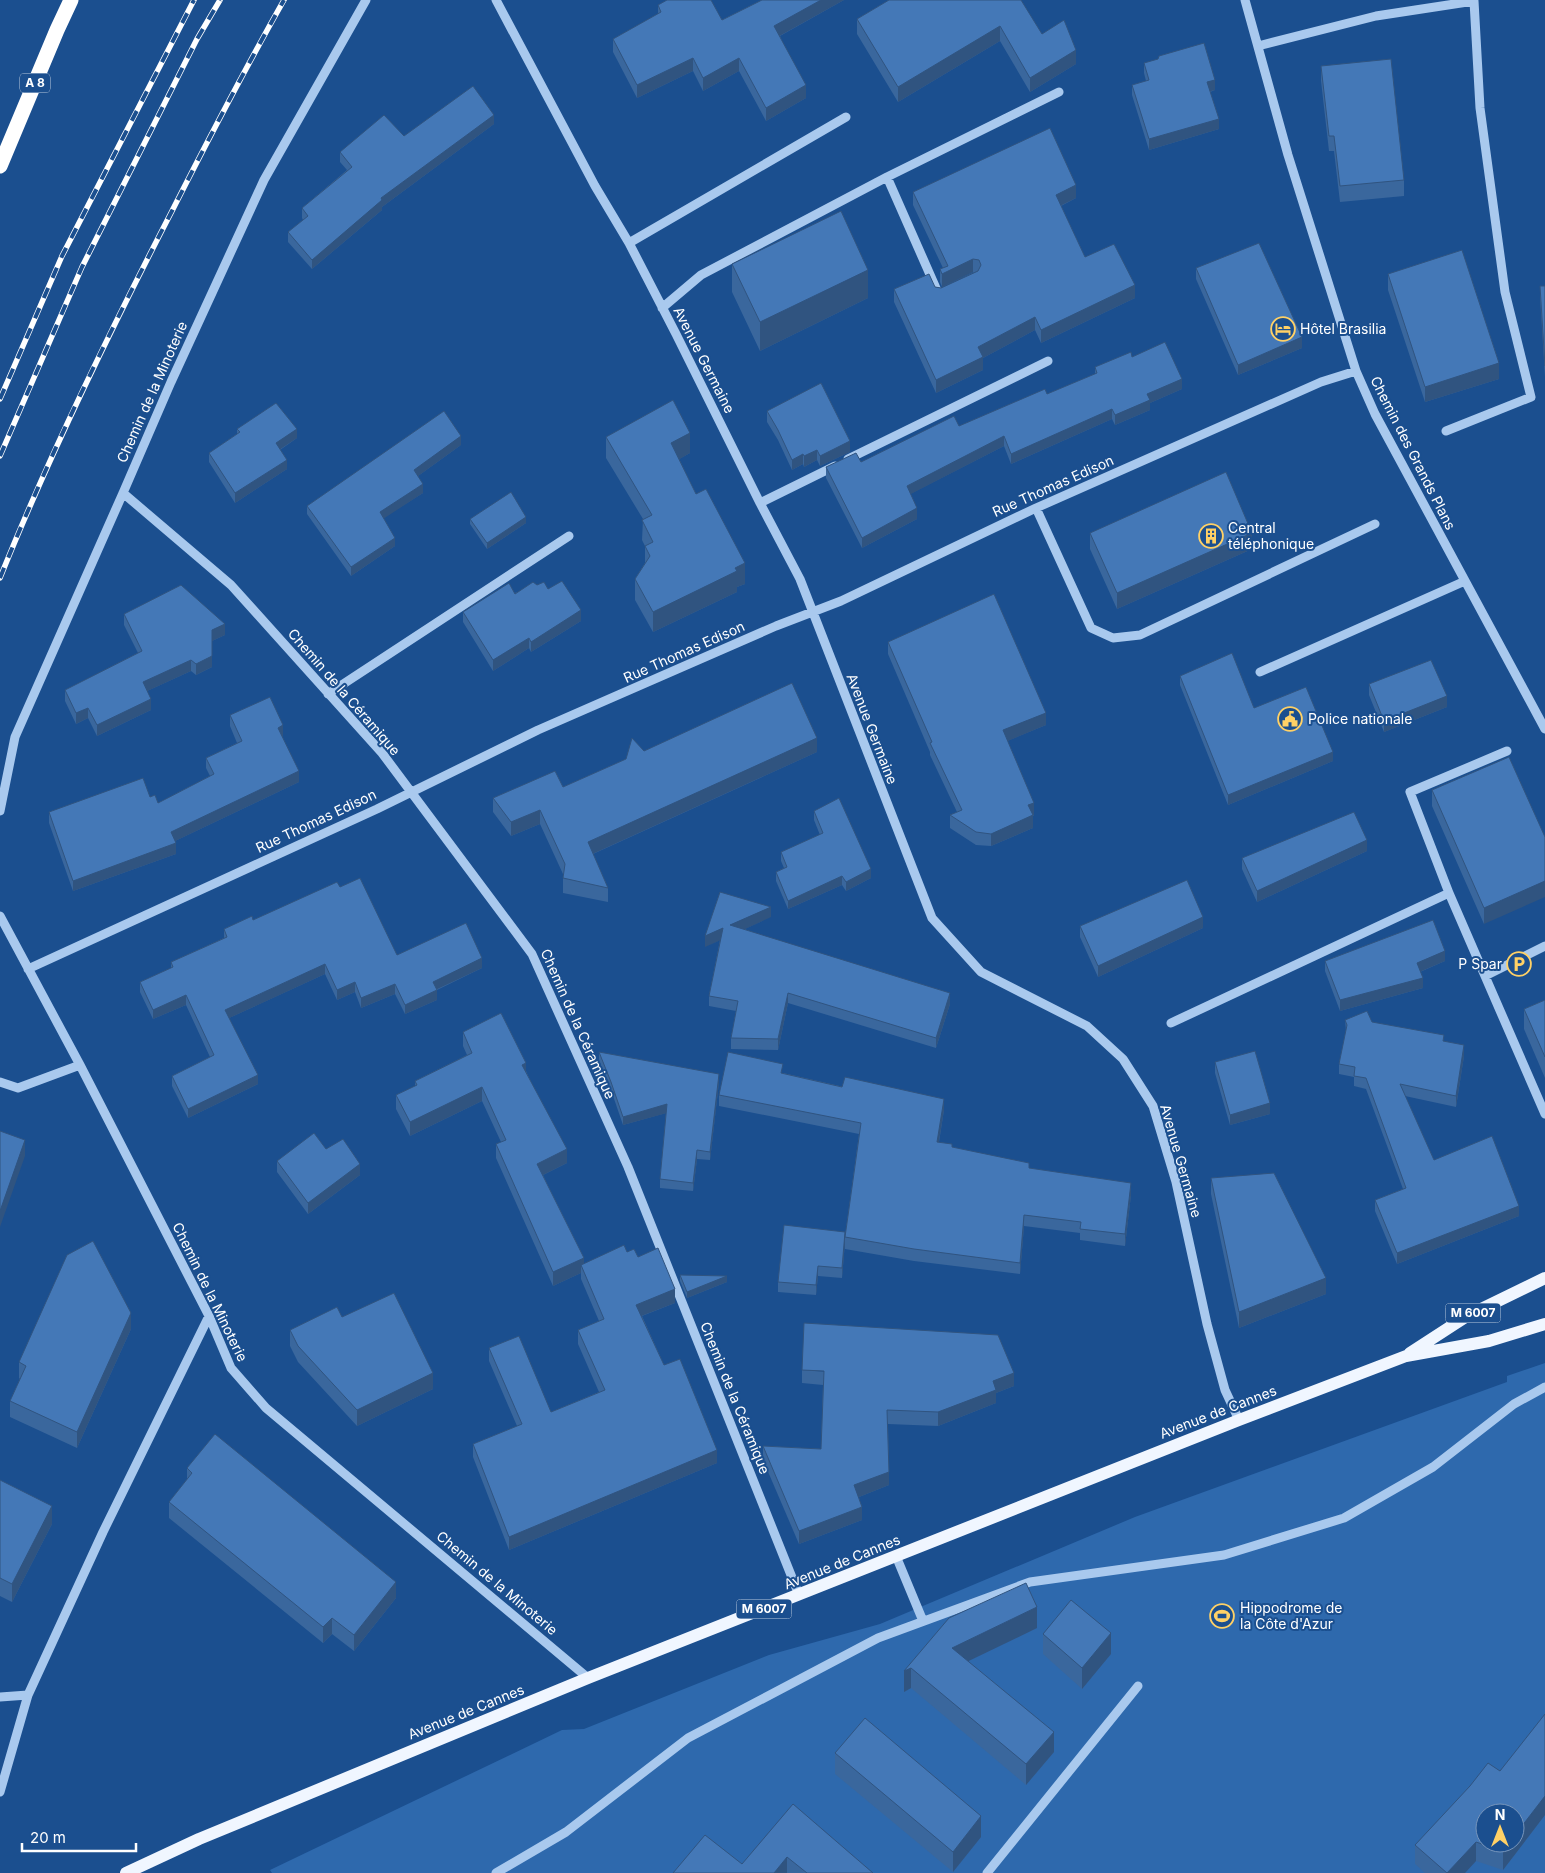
<svg xmlns="http://www.w3.org/2000/svg" width="1545" height="1873" viewBox="0 0 1545 1873" font-family="Inter,sans-serif">
	<style>
		.green { fill: #2e69ad; fill-rule: evenodd }
		.lines { fill: none; stroke-linecap: round; stroke-linejoin: round }
		.minor { stroke: #a9c9ee; stroke-width: 9 }
		.major { stroke: #f0f6ff; stroke-width: 12 }
		.highway { stroke: #fff; stroke-width: 15 }
		.rail-casing { stroke: #fff; stroke-width: 5.5 }
		.rail { stroke: #1b4f8f; stroke-width: 4; stroke-dasharray: 11; stroke-linecap: butt }
		.wall { fill: #3a679d }
		.shaded-wall { fill: #305480 }
		.building { fill: #4478b7; stroke: #305480 }
		.labels { text-anchor: middle; stroke-width: 4; stroke-linejoin: round; paint-order: stroke }
		.shield { fill: #1b4f8f; stroke: #bbcadd; stroke-width: 1 }
		.shield-label { font-size: 12px; font-weight: bold; fill: #fff }
		.poi-label { font-size: 14px; fill: #fff; stroke: #1b4f8f; text-anchor: start }
		.street-label { font-size: 14px; fill: #fff; stroke: #1b4f8f }
	</style>
	<rect width="100%" height="100%" fill="#1b4f8f"/>
	<path class="green" d="M1545,1363V1873H272L270,1870L562,1730L584,1729L769,1655L880,1624L1135,1517L1507,1382V1376ZM1485,1813H1515V1843H1485Z"/>
	<g class="lines">
		<path class="minor" d="M496,0L595,186L629,243L676,334L760,503L800,579L932,918L981,972L1087,1026L1123,1059L1153,1106L1176,1182L1207,1324L1225,1390L1239,1420
			M1245,0L1288,155L1356,371L1375,414L1545,729
			M1258,46L1376,16L1474,1L1480,108L1505,292L1531,397L1446,431
			M887,177L939,295L942,294
			M629,243L846,117
			M662,308L701,275L887,177L1059,92
			M848,459L1048,361
			M123,493L231,585L382,753L532,954L628,1167L799,1595
			M760,503L835,466
			M1036,508L1091,628L1113,638L1140,635L1375,524
			M1260,672L1465,581
			M328,694L569,536
			M0,811L15,737L123,493L171,382L264,180L366,0
			M1449,893L1410,792L1507,751
			M0,916L80,1065L209,1316L231,1368L266,1408L588,1678
			M28,969L377,809L538,730L776,626L841,601L1036,508L1321,382L1356,371
			M1485,976L1545,1114
			M1171,1023L1449,893L1485,976L1545,946
			M0,1082L18,1088L80,1065
			M896,1556L923,1621
			M0,1697L28,1695L103,1532L209,1316
			M0,1792L28,1695
			M496,1873L566,1832L688,1738L878,1638L1030,1582L1224,1555L1344,1518L1433,1467L1514,1404L1545,1387
			M987,1873L1138,1686"/>
		<path class="major" d="M1410,1353L1467,1316L1545,1278
			M126,1873L199,1839L588,1678L1239,1420L1406,1356L1489,1341L1545,1324"/>
		<path class="highway" d="M0,166L57,30L71,0"/>
		<g class="rail-casing">
			<path id="rail" d="M0,399L62,256L194,0
				M0,456L82,267L197,39L220,0
				M0,578C50,453 110,331 172,211C208,140 245,69 284,0"/>
		</g>
		<use href="#rail" class="rail"/>
	</g>
	<path class="wall" d="M762,0H844L780,36L806,98L766,121L739,71L703,91L693,71L637,98L613,52V39L658,14V5L722,20Z
		M889,0L1042,34L1076,64L1030,92L1000,41L898,102L857,34V19Z
		M1144,63L1215,90L1210,92L1219,129L1149,150L1132,95V85L1146,81L1144,73Z
		M1321,66L1404,180V196L1340,202L1334,151H1329L1321,81Z
		M494,124L382,207V210L312,269L288,242V232L303,220L302,218V208L347,170L340,162V152L404,136Z
		M913,192L1076,198L1061,206L1085,257L1135,298L1041,343L1035,330L983,358V370L936,393L894,302V289L935,287L941,288L974,272H973L942,287L940,282V269L943,268L913,205Z
		M732,264L868,298L760,351L732,292Z
		M1196,268L1302,348L1238,375L1196,279Z
		M1388,274L1499,379L1425,402L1388,290Z
		M1540,286H1545V377L1540,297Z
		M1132,357L1182,389L1150,403V410L1115,425L1112,419L1011,464L1004,446L910,494L917,519L862,548L826,478V467L861,462L1047,394L1095,374V367Z
		M767,411L850,452L820,466L817,460L804,467L803,464L792,470L778,440L767,422Z
		M237,429L297,438L280,450L287,469L235,503L209,462V453L237,434Z
		M606,437L690,453L679,459L696,494L745,584L737,587V592L653,632L635,600V579L645,563V546L642,540L643,519L606,458Z
		M461,445L418,476L423,493L383,518L395,546L351,576L307,514V506Z
		M470,519L526,523L487,549L470,524Z
		M1090,533L1252,549L1117,609L1090,549Z
		M537,585L548,589L581,621L531,652L529,648L493,671L463,622V612Z
		M124,614L225,635L212,641V667L196,675L191,671L147,691L151,710L97,736L88,718L76,724L65,701V690L138,653L124,625Z
		M888,642L1046,725L1007,741L1034,815L1033,816V828L991,846L976,845L950,828V815L957,812L930,755V752L888,654Z
		M1180,676L1333,761L1228,805L1180,685Z
		M1369,684L1447,707L1384,732L1369,695Z
		M230,715L283,736H282L299,782L175,841L176,854L73,891L49,823V812L150,797L158,803L210,776L206,768V758L237,743L230,726Z
		M644,751L817,752L593,854L608,888V902L563,893V874L540,824L511,836L493,812V798L563,787Z
		M1509,757L1484,924L1432,806V790Z
		M814,811L871,878L846,891L842,885L788,909L776,881V872L784,868L781,861V852L820,835L814,820Z
		M1367,851L1257,902L1242,869V858Z
		M340,887L397,955L482,968L437,990V1000L405,1014L395,994L361,1008L355,992L337,1000L325,974L229,1018L258,1084L188,1118L172,1086V1076L210,1057L186,1005L153,1019L140,992V982L171,968V962L224,938V929L253,920Z
		M771,917L744,929L950,1004L936,1048L788,1003L778,1050L731,1049V1038L736,1011L709,1006V996L720,940L705,947Z
		M1080,926L1203,928L1098,977L1080,937Z
		M1325,961H1445L1420,972L1423,988L1340,1011L1325,971Z
		M1545,1000V1078L1524,1029V1009Z
		M1345,1020L1372,1022L1444,1041L1464,1056L1456,1107L1405,1096L1434,1160L1519,1216L1397,1264L1375,1211V1200L1403,1189L1366,1089L1354,1086V1077L1339,1074V1064L1346,1031Z
		M463,1032L526,1071L567,1163L543,1175L584,1264L627,1252L638,1257L675,1303L642,1316L664,1365L717,1463L509,1550L473,1457V1444L517,1426L489,1361V1348L551,1412L599,1392L578,1344V1330L599,1321L581,1279V1273L553,1286L496,1158V1144L501,1142L482,1101L410,1136L396,1109V1095L415,1086V1081L467,1055L463,1046Z
		M599,1052L719,1082L710,1160L697,1159L693,1191L660,1188V1179L666,1113L623,1125L611,1090L599,1061Z
		M1215,1062L1270,1114L1230,1125L1215,1073Z
		M783,1073L944,1110L939,1142L952,1147L1131,1195L1125,1246L1080,1240V1233L1024,1226L1020,1274L914,1261L845,1249V1237L859,1134L719,1106V1095Z
		M326,1149L360,1175L308,1214L277,1172V1161Z
		M1211,1178L1326,1294L1239,1328L1211,1194Z
		M845,1242L842,1278L818,1276L816,1295L778,1292V1282Z
		M680,1275L727,1282L687,1298L680,1281Z
		M131,1329L77,1448L10,1417V1401L20,1379L19,1378V1362Z
		M290,1330L433,1389L357,1426L298,1362L290,1346Z
		M802,1370L1014,1386L996,1393V1403L938,1426L888,1424L889,1485L859,1497L862,1520L799,1544L763,1460V1446L821,1449L823,1385L802,1383Z
		M187,1468L396,1598L354,1651L332,1634L323,1643L169,1518V1502L187,1480Z
		M0,1480L52,1524L12,1602L0,1596Z
		M949,1618L1037,1628L968,1661L1054,1752L1026,1785L911,1688L904,1692V1671Z
		M1043,1634L1111,1654L1082,1689L1043,1654Z
		M1545,1714V1815L1503,1870L1476,1861L1465,1873H1425L1415,1864V1845L1500,1771Z
		M835,1753L981,1837L953,1872L835,1774Z
		M793,1804L873,1873H673L742,1864Z"/>
	<path class="shaded-wall" d="M821,0H844L774,39V26Z
		M1000,26V41L898,102V87Z
		M1076,50V64L1030,92V78Z
		M693,58V71L637,98V85Z
		M739,58V71L703,91V78Z
		M1215,80V90L1207,92V82Z
		M806,85V98L766,121V108Z
		M494,115V124L382,207V210L312,269V260L381,198Z
		M1219,119V129L1149,150V139Z
		M1076,185V198L1056,208V195Z
		M973,259V272L942,287V274Z
		M868,270V298L760,351V322Z
		M1135,285V298L1041,343V330Z
		M1035,317V330L983,358V370L936,393V380L978,347Z
		M1302,337V348L1238,375V365Z
		M1499,363V379L1425,402V387Z
		M1182,379V389L1150,403V410L1115,425V415L1147,394Z
		M1112,409V419L1011,464V454Z
		M297,429V438L276,452V443Z
		M690,433V453L671,464V443Z
		M461,436V445L414,479V470Z
		M1004,436V446L907,496V486Z
		M850,441V452L820,466V456Z
		M817,450V460L804,467V456Z
		M803,454V464L792,470V460Z
		M287,460V469L235,503V493Z
		M423,484V493L380,521V512Z
		M917,508V519L862,548V538Z
		M526,517V523L487,549V543Z
		M1252,533V549L1117,609V593Z
		M395,538V546L351,576V567Z
		M745,563V584L737,587V592L653,632V612L735,568Z
		M581,610V621L531,652V642Z
		M225,624V635L212,641V667L196,675V664L212,630Z
		M529,638V648L493,671V660Z
		M191,660V671L143,693V682Z
		M1447,696V707L1384,732V721Z
		M151,699V710L97,736V725Z
		M88,708V718L76,724V713Z
		M1046,713V725L1003,743V730Z
		M283,725V736L278,739V728Z
		M817,738V752L588,856V842Z
		M1333,752V761L1228,805V795Z
		M299,771V782L171,843V832Z
		M1034,803V815L1033,816V828L991,846V834L1028,805Z
		M540,810V824L511,836V822Z
		M1367,840V851L1257,902V891Z
		M176,843V854L73,891V881Z
		M871,869V878L846,891V882Z
		M842,876V885L788,909V901Z
		M1545,881V897L1484,924V908Z
		M771,907V917L730,936V925Z
		M1203,917V928L1098,977V966Z
		M723,928V939L705,947V936Z
		M1445,951V961L1417,973V963Z
		M482,958V968L433,991V982Z
		M325,964V974L225,1020V1010Z
		M1423,978V988L1340,1011V1000Z
		M355,982V992L337,1000V990Z
		M395,984V994L361,1008V998Z
		M437,990V1000L405,1014V1005Z
		M788,993V1003L778,1050V1039Z
		M950,993V1004L936,1048V1038Z
		M186,995V1005L153,1019V1010Z
		M1464,1045V1056L1456,1107V1096Z
		M526,1063V1078L522,1065Z
		M719,1074V1082L710,1160V1152Z
		M258,1075V1084L188,1118V1109Z
		M482,1087V1101L410,1136V1122Z
		M944,1099V1110L937,1153V1142Z
		M1270,1103V1114L1230,1125V1115Z
		M667,1104V1113L623,1125V1117Z
		M25,1140V1156L0,1227V1211Z
		M567,1149V1163L537,1178V1164Z
		M697,1150V1159L693,1191V1183Z
		M360,1164V1175L308,1214V1203Z
		M1131,1183V1195L1125,1246V1234Z
		M1519,1206V1216L1397,1264V1253Z
		M1024,1215V1226L1020,1274V1263Z
		M845,1232V1242L842,1278V1268Z
		M584,1258V1272L581,1265V1273L553,1286V1272Z
		M818,1266V1276L816,1295V1285Z
		M727,1276V1282L687,1298V1292Z
		M1326,1278V1294L1239,1328V1312Z
		M675,1289V1303L636,1318V1305Z
		M131,1313V1329L77,1448V1432Z
		M433,1373V1389L357,1426V1410Z
		M1014,1373V1386L996,1393V1403L938,1426V1412L993,1381Z
		M717,1450V1463L509,1550V1537Z
		M889,1472V1485L854,1499V1485Z
		M52,1506V1524L12,1602V1584Z
		M862,1507V1520L799,1544V1531Z
		M396,1582V1598L354,1651V1635Z
		M1037,1607V1628L952,1669V1648Z
		M332,1618V1634L323,1643V1627Z
		M1111,1633V1654L1082,1689V1668Z
		M911,1668V1688L904,1692V1671Z
		M1054,1732V1752L1026,1785V1764Z
		M1545,1796V1815L1503,1870V1851L1509,1843H1515V1835Z
		M981,1816V1837L953,1872V1852Z
		M1476,1842V1861L1465,1873H1447Z
		M787,1857V1873H774Z"/>
	<path class="building" d="M667,0H711L722,20L762,0H821L774,26L806,85L766,108L739,58L703,78L693,58L637,85L613,39L661,12L658,5Z
		M889,0H1021L1042,34L1064,20L1076,50L1030,78L1000,26L898,87L857,19Z
		M1204,43L1215,80L1207,82L1219,119L1149,139L1132,85L1149,80L1144,63L1158,59L1159,56Z
		M1391,59L1404,180L1340,186L1334,136H1329L1321,66Z
		M473,86L494,115L381,198L382,200L312,260L288,232L308,216L302,208L352,167L340,152L384,115L404,136Z
		M1050,128L1076,185L1056,195L1085,257L1114,244L1135,285L1041,330L1035,317L978,347L983,357L936,380L894,289L929,274L935,287L941,288L978,271L981,265L979,260L973,259L942,274L940,269L948,266L913,192Z
		M841,211L868,270L760,322L732,264Z
		M1259,243L1302,337L1238,365L1196,268Z
		M1462,250L1499,363L1425,387L1388,274Z
		M1540,286H1545V366Z
		M1165,342L1182,379L1147,394L1150,400L1115,415L1112,409L1011,454L1004,436L907,486L917,508L862,538L826,467L856,453L861,462L954,416L959,426L1045,389L1047,394L1097,373L1095,367L1131,352L1132,357Z
		M821,383L850,441L820,456L817,450L804,456L803,454L792,460L778,430L767,411Z
		M673,400L690,433L671,443L696,494L706,489L745,563L735,568L737,571L653,612L635,579L650,556L645,546L653,542L642,520L652,515L606,437Z
		M276,403L297,429L276,443L287,460L235,493L209,453L240,432L237,429Z
		M444,411L461,436L414,470L423,484L380,512L395,538L351,567L307,506Z
		M1226,472L1252,533L1117,593L1090,533Z
		M511,492L526,517L487,543L470,519Z
		M562,581L581,610L531,642L529,638L493,660L463,612L509,583L515,594L533,582L537,585L544,582L548,589Z
		M181,585L225,624L212,630V656L196,664L191,660L143,682L151,699L97,725L88,708L76,713L65,690L142,651L124,614Z
		M994,594L1046,713L1003,730L1034,803L1028,805L1033,815L991,834L976,832L950,815L962,810L930,743L932,742L888,642Z
		M1232,653L1254,708L1306,687L1333,752L1228,795L1180,676Z
		M1431,660L1447,696L1384,721L1369,684Z
		M792,683L817,738L588,842L608,888L563,878L565,864L540,810L511,822L493,798L555,771L563,787L626,759L632,738L644,751Z
		M270,697L283,725L278,728L299,771L171,832L176,843L73,881L49,812L143,778L150,797L155,795L158,803L214,774L206,758L242,741L230,715Z
		M1509,757L1545,837V881L1484,908L1432,790Z
		M839,798L871,869L846,882L842,876L788,901L776,872L787,867L781,852L823,833L814,811Z
		M1354,812L1367,840L1257,891L1242,858Z
		M360,878L397,955L466,923L482,958L433,982L437,990L405,1005L395,984L361,998L355,982L337,990L325,964L225,1010L258,1075L188,1109L172,1076L214,1055L186,995L153,1010L140,982L173,967L171,962L227,937L224,929L252,916L253,920L337,882L340,887Z
		M1187,880L1203,917L1098,966L1080,926Z
		M720,892L771,907L730,925L950,993L936,1038L788,993L778,1039L731,1038L738,1001L709,996L723,928L705,936Z
		M1433,920L1445,951L1417,963L1423,978L1340,1000L1325,961Z
		M1545,1000V1057L1524,1009Z
		M1367,1011L1372,1022L1444,1035L1443,1041L1464,1045L1456,1096L1400,1084L1434,1160L1492,1136L1519,1206L1397,1253L1375,1200L1406,1188L1366,1078L1354,1076L1355,1067L1339,1064L1347,1025L1345,1020Z
		M501,1013L526,1063L522,1065L567,1149L537,1164L584,1258L553,1272L496,1144L506,1140L482,1087L410,1122L396,1095L417,1085L415,1081L472,1053L463,1032Z
		M1255,1051L1270,1103L1230,1115L1215,1062Z
		M599,1052L719,1074L710,1152L697,1150L693,1183L660,1179L667,1104L623,1117L611,1082Z
		M728,1052L783,1064L781,1073L842,1087L845,1077L944,1099L937,1142L952,1144V1147L1029,1163V1168L1131,1183L1125,1234L1080,1229L1081,1222L1024,1215L1020,1263L914,1249L845,1237L861,1123L719,1095Z
		M0,1131L25,1140L0,1211Z
		M314,1133L326,1149L343,1139L360,1164L308,1203L277,1161Z
		M1274,1173L1326,1278L1239,1312L1211,1178Z
		M784,1225L845,1232L842,1268L818,1266L816,1285L778,1282Z
		M93,1241L131,1313L77,1432L10,1401L26,1366L19,1362L67,1255Z
		M624,1245L627,1252L634,1249L638,1257L658,1248L675,1289L636,1305L664,1365L680,1359L717,1450L509,1537L473,1444L522,1424L489,1348L519,1336L551,1412L605,1390L578,1330L604,1319L581,1265Z
		M680,1275L727,1276L687,1292Z
		M394,1293L433,1373L357,1410L298,1346L290,1330L337,1307L342,1317Z
		M804,1323L998,1335L1014,1373L993,1381L996,1390L938,1412L887,1410L889,1472L854,1485L862,1507L799,1531L763,1446L821,1449L824,1371L802,1370Z
		M215,1434L396,1582L354,1635L332,1618L323,1627L169,1502L192,1473L187,1468Z
		M0,1480L52,1506L12,1584L0,1578Z
		M1026,1583L1037,1607L952,1648L1054,1732L1026,1764L911,1668L904,1671L949,1618Z
		M1071,1600L1111,1633L1082,1668L1043,1634Z
		M1545,1714V1796L1515,1835V1813H1485V1843H1509L1503,1851L1476,1842L1447,1873L1415,1845L1470,1786L1488,1763L1500,1771Z
		M865,1718L981,1816L953,1852L835,1753Z
		M793,1804L873,1873H807L787,1857L774,1873H673L705,1835L742,1864Z"/>
	<defs>
		<g id="hotel-ring" transform="scale(1.25)"><circle r="9.5" fill="#1b4f8f" stroke="#ffd166" stroke-width="1.5"/><path d="M-6-4.5h1.5V1H6V5H4.5V3h-9V5H-6ZM-4 0a1.8 1.8 0 1 1 3.6 0ZM.5 0V-2.5h3Q6-2.5 6 0Z" fill="#ffd166"/></g>
		<g id="building-ring" transform="scale(1.25)"><circle r="9.5" fill="#1b4f8f" stroke="#ffd166" stroke-width="1.5"/><path d="M-4-6H4V6H1V3H-1V6H-4ZM-2.5-4.3h1.7v1.8h-1.7ZM.8-4.3h1.7v1.8H.8ZM-2.5-1h1.7V.8h-1.7ZM.8-1h1.7V.8H.8Z" fill="#ffd166"/></g>
		<g id="civic-ring" transform="scale(1.25)"><circle r="9.5" fill="#1b4f8f" stroke="#ffd166" stroke-width="1.5"/><path d="M-.6-6.5H3V-4.5H.6V-3L4-1V1h2V6H-6V1h2V-1L-.6-3ZM-1.2 2.5V6h2.4V2.5Z" fill="#ffd166"/></g>
		<g id="parking-ring" transform="scale(1.25)"><circle r="9.5" fill="#1b4f8f" stroke="#ffd166" stroke-width="1.5"/><path d="M-3.5-5.5H1a3.5 3.5 0 0 1 0 7H-1V5.5H-3.5ZM-1-3.4V-.6H.8a1.4 1.4 0 0 0 0-2.8Z" fill="#ffd166"/></g>
		<g id="stadium-ring" transform="scale(1.25)"><circle r="9.5" fill="#1b4f8f" stroke="#ffd166" stroke-width="1.5"/><path d="M0-5a6.5 5 0 1 0 0 10a6.5 5 0 1 0 0-10ZM-3.5-1.8h7v3.6h-7Z" fill="#ffd166"/></g>
	</defs>
	<g fill-rule="evenodd">
		<use href="#hotel-ring" x="1283" y="329"/>
		<use href="#building-ring" x="1211" y="536"/>
		<use href="#civic-ring" x="1290" y="719"/>
		<use href="#parking-ring" x="1519" y="964"/>
		<use href="#stadium-ring" x="1222" y="1616"/>
	</g>
	<g class="labels">
		<g class="shield">
			<rect x="20" y="73.5" width="30" height="19" rx="4"/>
			<rect x="1445.5" y="1303.5" width="55" height="19" rx="4"/>
			<rect x="736.5" y="1599.5" width="55" height="19" rx="4"/>
		</g>
		<g class="shield-label">
			<text x="35" y="87">A 8</text>
			<text x="1473" y="1317">M 6007</text>
			<text x="764" y="1613">M 6007</text>
		</g>
		<g class="poi-label">
			<text x="1300" y="334">Hôtel Brasilia</text>
			<text x="1228" y="533">Central<tspan x="1228" dy="16">téléphonique</tspan></text>
			<text x="1308" y="724">Police nationale</text>
			<text x="1502" y="969" text-anchor="end">P Spar</text>
			<text x="1240" y="1613">Hippodrome de<tspan x="1240" dy="16">la Côte d'Azur</tspan></text>
		</g>
		<g class="street-label">
			<text transform="translate(704 360) rotate(63)" y="5">Avenue Germaine</text>
			<text transform="translate(152 392) rotate(-66)" y="5">Chemin de la Minoterie</text>
			<text transform="translate(1413 453) rotate(63)" y="5">Chemin des Grands Plans</text>
			<text transform="translate(1053 486) rotate(-24)" y="5">Rue Thomas Edison</text>
			<text transform="translate(684 652) rotate(-24)" y="5">Rue Thomas Edison</text>
			<text transform="translate(344 692) rotate(49)" y="5">Chemin de la Céramique</text>
			<text transform="translate(872 729) rotate(69)" y="5">Avenue Germaine</text>
			<text transform="translate(316 821) rotate(-25)" y="5">Rue Thomas Edison</text>
			<text transform="translate(578 1024) rotate(66)" y="5">Chemin de la Céramique</text>
			<text transform="translate(1181 1161) rotate(74)" y="5">Avenue Germaine</text>
			<text transform="translate(210 1292) rotate(64)" y="5">Chemin de la Minoterie</text>
			<text transform="translate(735 1398) rotate(68)" y="5">Chemin de la Céramique</text>
			<text transform="translate(1218 1412) rotate(-21)" y="5">Avenue de Cannes</text>
			<text transform="translate(842 1562) rotate(-22)" y="5">Avenue de Cannes</text>
			<text transform="translate(497 1583) rotate(40)" y="5">Chemin de la Minoterie</text>
			<text transform="translate(466 1712) rotate(-22)" y="5">Avenue de Cannes</text>
		</g>
	</g>
	<g transform="translate(1500 1828)"><circle r="24" fill="#1b4f8f" stroke="#7695bc"/>
	<path d="M0-4L9 19L0 12L-9 19Z" fill="#ffd166"/>
	<text y="-8" font-size="14" font-weight="bold" text-anchor="middle" fill="#ffffff">N</text>
	</g>
	<path d="M22 1843v8h114v-8" fill="none" stroke="#ffffff" stroke-width="2.5"/>
	<text x="30" y="1843" font-size="15" fill="#ffffff" stroke="#1b4f8f" stroke-width="4" paint-order="stroke">20 m</text>
</svg>
